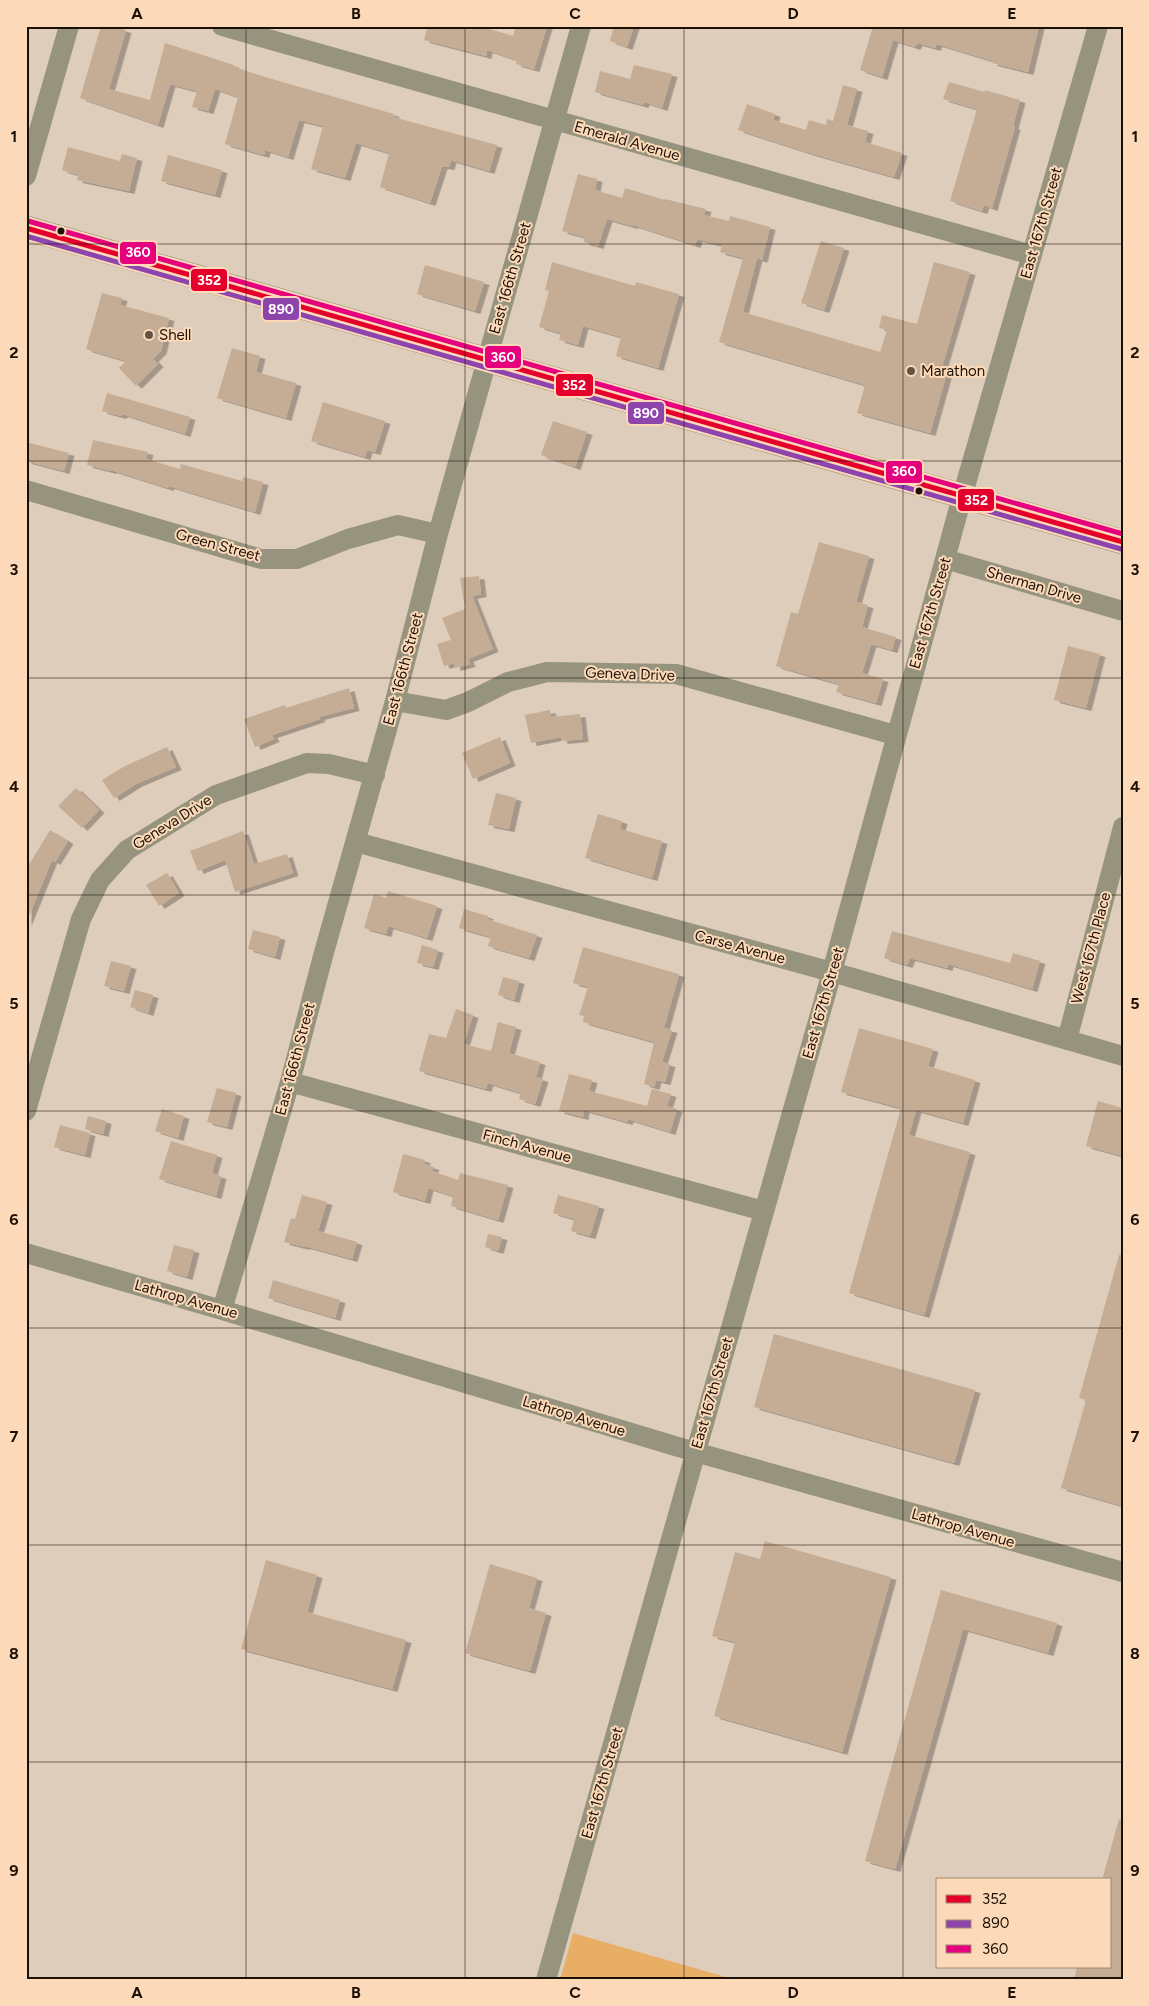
<svg xmlns="http://www.w3.org/2000/svg" width="1149" height="2006" viewBox="0 0 1149 2006" font-family="Figtree,sans-serif">
	<style>
		.green { fill: #e9ae66 }
		.building { fill: #c4ad94; filter: url(#shadow) }
		.lines { fill: none; stroke-linecap: round; stroke-linejoin: round }
		.minor { stroke: #96947e; stroke-width: 20 }
		.major { stroke: #9e9884; stroke-width: 25 }
		.bus-1-casing { stroke: #fcd9b9; stroke-width: 9 }
		.bus-2-casing { stroke: #fcd9b9; stroke-width: 9 }
		.bus-3-casing { stroke: #fcd9b9; stroke-width: 9 }
		.bus-1 { stroke: #e4002b; stroke-width: 5 }
		.bus-2 { stroke: #8e44ad; stroke-width: 5 }
		.bus-3 { stroke: #e5007d; stroke-width: 5 }
		.grid { fill: none; stroke: #1c1005; stroke-width: 1; stroke-opacity: 0.55 }
		.bus-dot { fill: #1c1005; stroke: #fcd9b9; stroke-width: 2 }
		.poi-dot { fill: #605245; stroke: #fcd9b9; stroke-width: 2 }
		.labels { text-anchor: middle; stroke-width: 4; stroke-linejoin: round; paint-order: stroke }
		.street-label { font-size: 15px; fill: #1c1005; stroke: #fcd9b9 }
		.poi-label { font-size: 15px; fill: #1c1005; stroke: #fcd9b9; text-anchor: start }
		.line-badge { stroke: #fcd9b9; stroke-width: 2 }
		.badge-label { font-size: 14px; text-anchor: middle; font-weight: bold; fill: #fff }
		.neatline { fill: none; stroke: #1c1005; stroke-width: 2 }
		.grid-label { font-size: 16px; text-anchor: middle; font-weight: bold; fill: #1c1005 }
	</style>
	<defs>
		<filter id="shadow"><feDropShadow dx="5.5" dy="3" stdDeviation="0" flood-color="#0004"/></filter>
	</defs>
	<rect width="100%" height="100%" fill="#dfcdbb"/>
	<path class="green" d="M573,1933L736,1980H560Z"/>
	<path class="building" d="M101,26H111L126,30L109,89L150,100L165,43L234,65V67L265,77L394,114L393,117L497,145L489,171L451,160L449,167L442,166L430,203L380,187L389,153L356,143L345,178L311,169L323,126L299,120L288,157L265,150L264,155L225,144L238,97L215,89L208,111L192,107L197,91L170,84L158,125L80,98Z
		M428,26H457L471,30L472,26H479L513,36L516,26H547L534,69L516,64L517,60L487,50L486,56L424,40Z
		M614,26H634L627,47L610,41Z
		M873,26H1039L1028,72L992,63L993,61L937,44L935,48L917,43L915,47L893,40L882,77L860,70Z
		M634,65L672,74L662,108L644,102L643,105L595,92L600,71L630,79Z
		M949,82L985,92V90L1020,100L1013,126L1015,127L992,208L984,205L982,211L950,201L977,109L943,99Z
		M843,85L857,89L847,125L868,131L865,142L902,153L894,177L813,154L738,130L747,104L775,114L773,120L806,130L809,120L826,125L827,119L833,121Z
		M68,147L120,161L122,154L137,158L129,191L77,180L78,175L62,170Z
		M168,155L222,170L215,195L161,181Z
		M578,174L597,179L595,190L622,198L625,188L665,200V199L706,209L704,215L729,221L730,216L770,227L762,260L757,258L743,312L880,352L887,330L879,328L882,315L917,324L934,262L970,272L942,367L948,369L930,433L857,413L865,385L719,342L743,258L720,252L722,245L697,239L695,245L633,225L632,226L607,219L598,246L584,242L585,237L562,231Z
		M821,241L844,248L824,310L801,303Z
		M552,262L635,286L636,282L679,294L658,368L616,356L621,337L583,326L578,345L559,340L561,333L539,327L549,291L545,290Z
		M425,265L484,282L475,311L417,294Z
		M102,293L122,298L120,305L169,318L161,351L153,359L158,364L136,386L119,368L126,361L86,349Z
		M232,348L260,356L256,372L296,383L286,418L217,398Z
		M107,393L190,417L185,434L122,414L121,416L102,411Z
		M323,402L385,421L375,452L367,450L365,457L311,441Z
		M553,421L587,432L575,467L541,455Z
		M93,440L148,452L146,459L180,469L181,464L242,481L243,477L263,482L255,512L169,486L168,488L111,470V471L87,465Z
		M26,442L69,453L64,471L26,461Z
		M819,542L869,556L856,602L868,605L862,627L896,637L892,650L871,644L862,673L883,679L876,703L836,692L839,684L776,666L791,612L798,614Z
		M479,576L481,594L472,596L493,649L468,659L470,664L455,668L454,663L444,666L437,644L451,640L442,618L465,609L460,578Z
		M1068,646L1100,654L1086,708L1054,700Z
		M349,688L354,708L319,717L320,719L272,735L274,739L255,747L244,719L285,705L286,708Z
		M550,710L551,717L580,714L583,739L562,741L561,737L531,743L525,715Z
		M500,737L510,763L473,779L462,753Z
		M167,747L176,767L136,784L114,798L102,780L125,766Z
		M76,788L99,810L82,828L58,806Z
		M496,793L516,798L509,829L488,825Z
		M598,814L622,821L620,829L662,841L652,878L585,858Z
		M50,830L68,841L55,862L52,860L26,923V861L30,863Z
		M243,831L254,864L287,854L293,873L235,892L225,860L198,871L190,851Z
		M167,873L179,893L159,906L146,885Z
		M388,891L437,906L427,938L388,926L386,934L364,928L374,894L386,898Z
		M464,909L488,916L487,919L537,935L529,958L488,946L491,937L459,928Z
		M253,930L280,937L275,957L248,949Z
		M892,931L1010,963L1013,953L1040,961L1032,989L948,964L947,968L910,958L907,965L884,958Z
		M422,945L438,950L433,967L417,963Z
		M583,947L679,974L664,1028L672,1030L662,1062L670,1064L665,1082L656,1080L654,1087L644,1084L654,1042L583,1022L584,1016L579,1015L588,987L573,983Z
		M111,961L131,966L124,991L104,986Z
		M503,977L519,981L514,1000L498,995Z
		M135,990L153,995L148,1013L130,1007Z
		M456,1009L473,1015L464,1044L491,1051L498,1022L516,1027L509,1053L540,1062L536,1077L543,1079L535,1104L519,1099L521,1093L488,1083L486,1089L419,1071L429,1034L446,1038Z
		M859,1028L933,1049L928,1066L975,1080L963,1123L916,1110L909,1135L970,1152L924,1315L849,1293L901,1108L841,1092Z
		M569,1074L592,1080L589,1091L647,1106L652,1089L671,1094L667,1106L677,1109L670,1132L628,1119L627,1122L584,1110L583,1117L559,1111Z
		M217,1088L236,1093L227,1127L207,1122Z
		M1098,1101L1123,1108V1156L1086,1146Z
		M162,1109L184,1116L178,1138L155,1131Z
		M88,1116L106,1121L103,1134L85,1129Z
		M60,1125L90,1133L85,1155L54,1147Z
		M171,1141L217,1155L212,1173L221,1176L216,1196L159,1179Z
		M403,1154L425,1160L424,1164L434,1167L432,1171L458,1180L460,1173L508,1185L498,1220L451,1206L453,1196L428,1188L425,1201L393,1192Z
		M302,1195L327,1202L318,1231L357,1242L352,1259L305,1246L304,1247L284,1242L291,1218L295,1219Z
		M558,1195L599,1206L590,1236L571,1231L574,1219L553,1213Z
		M488,1234L502,1237L498,1251L485,1247Z
		M174,1245L194,1250L187,1277L167,1271Z
		M1119,1255H1123V1506L1061,1488L1086,1400L1079,1398Z
		M273,1280L340,1300L335,1318L268,1298Z
		M774,1334L975,1390L954,1463L754,1407Z
		M765,1541L891,1577L842,1752L714,1716L735,1642L712,1636L735,1552L760,1559Z
		M266,1560L317,1575L307,1612L406,1640L392,1689L241,1649Z
		M490,1564L537,1578L529,1608L546,1613L530,1671L465,1653Z
		M941,1590L1057,1623L1048,1653L963,1629L895,1869L865,1861Z
		M1119,1819L1123,1820V1980H1074L1077,1967H1110V1880H1102Z"/>
	<g class="lines">
		<path class="minor" d="M222,26L1032,255
			M26,176L69,26
			M26,490L261,559H297L348,539L398,525L438,534
			M945,559L1123,611
			M395,701L446,710L468,702L508,682L547,672L676,674L895,735
			M356,842L832,972L1123,1056
			M1067,1040L1123,827
			M290,1082L764,1211
			M26,1111L81,919L100,880L127,850L216,795L307,763L329,764L375,775
			M26,1253L222,1310L695,1452L1123,1572
			M222,1310L290,1082L323,956L395,701L438,534L581,26
			M546,1980L832,972L962,497L1098,26"/>
		<path class="major" d="M26,228L1123,542"/>
		<g class="bus-1-casing">
			<path id="bus-1" d="M26,228L1123,542"/>
		</g>
		<g class="bus-2-casing">
			<path id="bus-2" d="M26,236L1121,549"/>
		</g>
		<g class="bus-3-casing">
			<path id="bus-3" d="M28,221L1123,534"/>
		</g>
		<use href="#bus-1" class="bus-1"/>
		<use href="#bus-2" class="bus-2"/>
		<use href="#bus-3" class="bus-3"/>
	</g>
	<path class="grid" d="M246,26V1980M465,26V1980M684,26V1980M903,26V1980M26,244H1123M26,461H1123M26,678H1123M26,895H1123M26,1111H1123M26,1328H1123M26,1545H1123M26,1762H1123"/>
	<g class="bus-dot">
		<circle cx="61" cy="231" r="4.5"/>
		<circle cx="919" cy="491" r="4.5"/>
	</g>
	<g class="poi-dot">
		<circle cx="149" cy="335" r="5"/>
		<circle cx="911" cy="371" r="5"/>
	</g>
	<g class="labels">
		<g class="street-label">
			<text transform="translate(627 141) rotate(16)" y="5">Emerald Avenue</text>
			<text transform="translate(1041 223) rotate(-74)" y="5">East 167th Street</text>
			<text transform="translate(510 278) rotate(-74)" y="5">East 166th Street</text>
			<text transform="translate(218 545) rotate(15)" y="5">Green Street</text>
			<text transform="translate(1034 585) rotate(16)" y="5">Sherman Drive</text>
			<text transform="translate(930 613) rotate(-74)" y="5">East 167th Street</text>
			<text transform="translate(403 669) rotate(-75)" y="5">East 166th Street</text>
			<text transform="translate(630 674) rotate(2)" y="5">Geneva Drive</text>
			<text transform="translate(172 822) rotate(-32)" y="5">Geneva Drive</text>
			<text transform="translate(740 947) rotate(15)" y="5">Carse Avenue</text>
			<text transform="translate(1091 948) rotate(-75)" y="5">West 167th Place</text>
			<text transform="translate(823 1003) rotate(-74)" y="5">East 167th Street</text>
			<text transform="translate(295 1059) rotate(-75)" y="5">East 166th Street</text>
			<text transform="translate(527 1146) rotate(15)" y="5">Finch Avenue</text>
			<text transform="translate(186 1299) rotate(16)" y="5">Lathrop Avenue</text>
			<text transform="translate(712 1393) rotate(-74)" y="5">East 167th Street</text>
			<text transform="translate(574 1416) rotate(17)" y="5">Lathrop Avenue</text>
			<text transform="translate(963 1528) rotate(16)" y="5">Lathrop Avenue</text>
			<text transform="translate(602 1783) rotate(-74)" y="5">East 167th Street</text>
		</g>
		<g class="poi-label">
			<text x="159" y="340">Shell</text>
			<text x="921" y="376">Marathon</text>
		</g>
	</g>
	<g class="line-badge">
		<rect x="119" y="241" width="38" height="24" rx="5" fill="#e5007d"/>
		<rect x="190" y="268" width="38" height="24" rx="5" fill="#e4002b"/>
		<rect x="262" y="297" width="38" height="24" rx="5" fill="#8e44ad"/>
		<rect x="484" y="345" width="38" height="24" rx="5" fill="#e5007d"/>
		<rect x="555" y="373" width="39" height="24" rx="5" fill="#e4002b"/>
		<rect x="627" y="401" width="38" height="24" rx="5" fill="#8e44ad"/>
		<rect x="885" y="460" width="38" height="24" rx="5" fill="#e5007d"/>
		<rect x="957" y="488" width="38" height="24" rx="5" fill="#e4002b"/>
	</g>
	<g class="badge-label">
		<text x="138" y="257">360</text>
		<text x="209" y="285">352</text>
		<text x="281" y="314">890</text>
		<text x="503" y="362">360</text>
		<text x="574" y="390">352</text>
		<text x="646" y="418">890</text>
		<text x="904" y="476">360</text>
		<text x="976" y="505">352</text>
	</g>
	<rect width="1149" height="2006" fill="none" stroke="#fcd9b9" stroke-width="55"/>
	<rect x="936" y="1878" width="175" height="90" fill="#fcd9b9" stroke="#a28971"/>
	<rect x="946" y="1895" width="25" height="8" fill="#e4002b" stroke="#a28971"/>
	<text x="982" y="1904" font-size="15" fill="#1c1005">352</text>
	<rect x="946" y="1920" width="25" height="8" fill="#8e44ad" stroke="#a28971"/>
	<text x="982" y="1928" font-size="15" fill="#1c1005">890</text>
	<rect x="946" y="1945" width="25" height="8" fill="#e5007d" stroke="#a28971"/>
	<text x="982" y="1954" font-size="15" fill="#1c1005">360</text>
	<rect x="28" y="28" width="1094" height="1950" class="neatline"/>
	<g class="grid-label">
		<text x="137" y="19">A</text>
		<text x="356" y="19">B</text>
		<text x="575" y="19">C</text>
		<text x="793" y="19">D</text>
		<text x="1012" y="19">E</text>
		<text x="14" y="142">1</text>
		<text x="1135" y="142">1</text>
		<text x="14" y="358">2</text>
		<text x="1135" y="358">2</text>
		<text x="14" y="575">3</text>
		<text x="1135" y="575">3</text>
		<text x="14" y="792">4</text>
		<text x="1135" y="792">4</text>
		<text x="14" y="1009">5</text>
		<text x="1135" y="1009">5</text>
		<text x="14" y="1225">6</text>
		<text x="1135" y="1225">6</text>
		<text x="14" y="1442">7</text>
		<text x="1135" y="1442">7</text>
		<text x="14" y="1659">8</text>
		<text x="1135" y="1659">8</text>
		<text x="14" y="1876">9</text>
		<text x="1135" y="1876">9</text>
		<text x="137" y="1998">A</text>
		<text x="356" y="1998">B</text>
		<text x="575" y="1998">C</text>
		<text x="793" y="1998">D</text>
		<text x="1012" y="1998">E</text>
	</g>
</svg>
